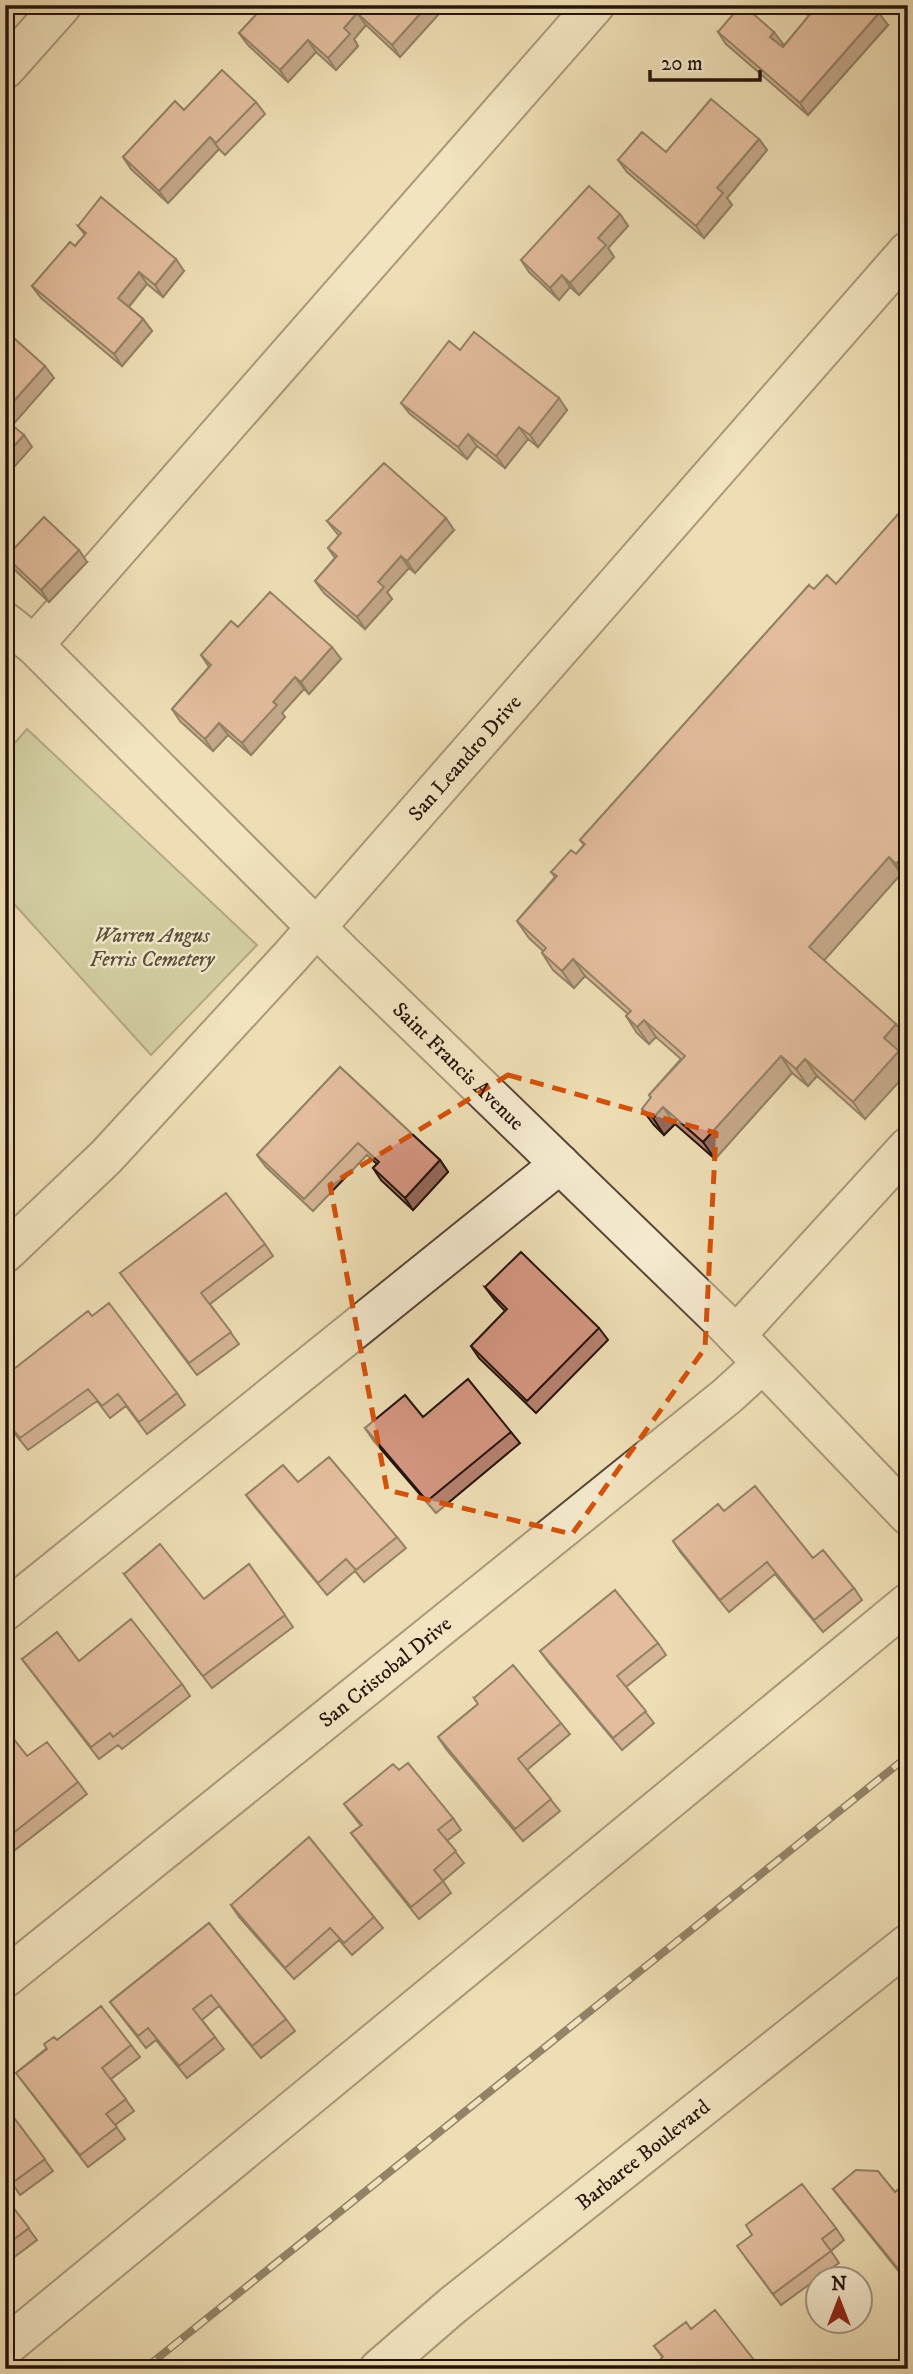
<svg xmlns="http://www.w3.org/2000/svg" width="913" height="2374" viewBox="0 0 913 2374" font-family="'IM FELL DW Pica',serif">
	<style>
		.green { fill: #b6c290; stroke: #6e6b4e; stroke-width: 2 }
		.lines { fill: none; stroke-linecap: round; stroke-linejoin: round }
		.minor-casing { stroke: #584636; stroke-width: 42 }
		.minor { stroke: #f5eacf; stroke-width: 38 }
		.rail-casing { stroke: #25140b; stroke-width: 8 }
		.rail { stroke: #f5eacf; stroke-width: 5; stroke-dasharray: 16; stroke-linecap: butt }
		.wall { fill: #b6816f; stroke: #25140b; stroke-width: 2 }
		.shaded-wall { fill: #94695a; stroke: #25140b; stroke-width: 2 }
		.building { fill: #d49681; stroke: #25140b; stroke-width: 2 }
		.marked { fill: none; stroke: #d4520c; stroke-width: 5; stroke-dasharray: 14 9; stroke-linejoin: round }
		.labels { text-anchor: middle; stroke-width: 5; stroke-linejoin: round; paint-order: stroke }
		.street-label { font-size: 21px; fill: #25140b; stroke: #f5eacf }
		.park-label { font-size: 21px; font-style: italic; fill: #58513a; stroke: #f5eacf }
	</style>
	<rect width="100%" height="100%" fill="#efdeb5"/>
	<filter id="stains"><feTurbulence type="fractalNoise" baseFrequency=".00286" numOctaves="4"/><feColorMatrix values="0 0 0 0 .2 0 0 0 0 .09 0 0 0 0 .02 0 0 0 .5 -.17"/></filter>
	<radialGradient id="worn" r=".72"><stop offset=".6" stop-color="#630" stop-opacity="0"/><stop offset="1" stop-color="#630" stop-opacity=".3"/></radialGradient>
	<path class="green" d="M27,729L257,945L151,1055L5,894V754Z"/>
	<g class="lines">
		<g class="minor-casing">
			<g id="minor">
				<path d="M5,69L62,5"/>
				<path id="s1" d="M5,622L34,645L343,954L725,1324L908,1515"/>
				<path d="M34,645L595,5"/>
				<path id="s2" d="M5,1253L106,1157L291,956L908,251"/>
				<path d="M736,1335L908,1147"/>
				<path d="M5,1611L560,1164"/>
				<path id="s3" d="M5,1978L727,1396L762,1364"/>
				<path d="M5,2347L908,1603"/>
				<path id="s4" d="M379,2369L453,2305L908,1944"/>
			</g>
		</g>
		<use href="#minor" class="minor"/>
		<g class="rail-casing">
			<path id="rail" d="M144,2369L908,1756"/>
		</g>
		<use href="#rail" class="rail"/>
	</g>
	<path class="wall" d="M265,5L438,15L400,57L366,25L354,39L358,46L336,70L316,52L288,82L248,45L239,33Z
		M796,5H820L824,8L888,25L808,115L726,44L718,32L783,44L781,46L783,47L809,16Z
		M256,102L265,114L225,155L219,149L168,203L131,169L123,157L184,110Z
		M759,139L767,150L727,198L732,205L704,238L627,172L618,160Z
		M620,214L628,226L608,248L614,257L579,295L570,287L559,300L529,272L521,260Z
		M78,226L184,271L163,297L147,284L129,307L143,319L152,331L122,366L41,298L32,286L75,246L85,235Z
		M460,350L567,410L538,447L528,439L505,468L477,446L467,459L410,414L401,403Z
		M327,521L454,530L415,573L409,568L387,592L392,599L365,629L324,593L315,581L335,558L328,548L339,536Z
		M6,557L87,562L49,602L14,569Z
		M809,585L908,880L901,874L824,960L899,1051L865,1119L817,1076L808,1086L792,1073L715,1159L675,1124L664,1135L654,1125L642,1109L651,1098L649,1095L681,1059L656,1037L649,1044L637,1033L626,1016L628,1014L585,976L574,988L553,970L542,953L543,951L529,938L517,921L555,877L551,872L576,854L584,845L580,840Z
		M238,627L341,659L309,694L304,689L282,713L285,717L251,755L228,735L213,751L180,721L172,709L209,667L201,655Z
		M340,1067L440,1160L448,1172L413,1210L381,1180L373,1168L377,1164L367,1155L313,1211L266,1167L257,1155Z
		M265,1244L273,1256L210,1304L239,1344L197,1375L120,1273Z
		M485,1287L599,1328L608,1340L536,1413L479,1358L471,1346L505,1311L494,1299Z
		M92,1316L177,1393L185,1405L147,1434L126,1406L110,1418L97,1401L28,1450L5,1422V1376Z
		M365,1428L511,1432L520,1443L436,1513L373,1440Z
		M298,1482L397,1537L406,1548L364,1582L355,1571L327,1595L255,1507L246,1495Z
		M5,1509L13,1521L5,1527Z
		M724,1511L813,1558L854,1588L862,1600L823,1632L775,1574L729,1612L681,1553L673,1541Z
		M249,1564L293,1627L212,1688L124,1574L204,1599Z
		M658,1643L666,1655L626,1687L654,1723L622,1750L549,1663L540,1651Z
		M22,1659L79,1661L182,1684L190,1696L122,1749L118,1745L99,1759Z
		M474,1698L561,1723L570,1734L527,1770L560,1811L523,1841L446,1749L438,1737L478,1704Z
		M5,1728L27,1756L78,1782L87,1794L15,1850L5,1838Z
		M399,1770L453,1818L461,1830L447,1841L464,1863L443,1881L451,1893L419,1919L360,1845L351,1833L361,1826L344,1804Z
		M231,1905L374,1917L383,1928L352,1955L339,1940L294,1979L239,1917Z
		M209,1923L286,2019L295,2031L261,2058L219,2006L202,2020L224,2049L187,2078L156,2040L146,2048L110,2002Z
		M57,2040L131,2045L140,2057L111,2079L134,2111L115,2125L125,2139L88,2167L16,2073Z
		M5,2106L53,2171L20,2195L12,2183L5,2188Z
		M908,2182V2283L833,2189L895,2192Z
		M5,2197L37,2240L5,2264Z
		M836,2228L844,2240L831,2251L839,2263L781,2305L746,2258Z
		M691,2329L754,2360L760,2369H649L663,2358L654,2346Z"/>
	<path class="shaded-wall" d="M428,5H431L438,15L400,57L392,45Z
		M357,13L366,25L354,39L358,46L336,70L328,58L344,28Z
		M879,13L888,25L808,115L800,103Z
		M774,32L783,44L778,49L770,37Z
		M308,40L316,52L288,82L280,70Z
		M210,137L219,149L168,203L159,191Z
		M759,139L767,150L727,198L732,205L704,238L696,226L717,188Z
		M620,214L628,226L608,248L614,257L579,295L570,283L598,238Z
		M176,259L184,271L163,297L155,285Z
		M139,272L147,284L126,310L118,298Z
		M562,275L570,287L559,300L550,288Z
		M143,319L152,331L122,366L114,354Z
		M45,366L54,378L10,428L5,422V411Z
		M559,398L567,410L538,447L530,435Z
		M519,427L528,439L505,468L496,456Z
		M468,434L477,446L467,459L458,447Z
		M24,435L32,447L5,477V456Z
		M446,518L454,530L415,573L407,561Z
		M79,550L87,562L49,602L41,590Z
		M401,556L409,568L387,592L392,599L365,629L357,617L378,582Z
		M332,647L341,659L309,694L301,682Z
		M295,677L304,689L282,713L285,717L251,755L242,743L273,702Z
		M219,723L228,735L213,751L205,739Z
		M908,850V880L896,864Z
		M889,857L901,874L821,964L809,947Z
		M573,959L585,976L574,988L562,971Z
		M644,1020L656,1037L649,1044L637,1027Z
		M896,1024L908,1041L899,1051L908,1063V1072L865,1119L853,1102L884,1038Z
		M781,1056L792,1073L715,1159L703,1142Z
		M805,1059L817,1076L808,1086L796,1069Z
		M663,1107L675,1124L664,1135L653,1118Z
		M440,1160L448,1172L413,1210L405,1198Z"/>
	<path class="building" d="M265,5H428L392,45L357,13L344,28L350,34L328,58L308,40L280,70L239,33Z
		M741,5H743L774,32L770,37L783,47L811,13L802,5H820L824,8L827,5H871L879,13L800,103L718,32Z
		M222,70L256,102L216,143L210,137L159,191L123,157L175,101L184,110Z
		M711,99L759,139L717,188L723,193L696,226L618,160L642,132L666,152Z
		M589,186L620,214L598,238L606,245L570,283L562,275L550,288L521,260Z
		M101,197L176,259L155,285L139,272L118,298L143,319L114,354L32,286L70,242L75,246L86,233L78,226Z
		M5,330L45,366L5,411Z
		M474,332L559,398L530,435L519,427L496,456L468,434L458,447L401,403L449,341L460,350Z
		M5,419L24,435L5,456Z
		M384,463L446,518L407,561L401,556L378,582L384,587L357,617L315,581L337,556L328,548L341,533L327,521Z
		M908,503V850L896,864L889,857L809,947L896,1024L884,1038L899,1051L853,1102L805,1059L796,1069L781,1056L703,1142L663,1107L653,1118L642,1109L651,1097L649,1095L685,1056L644,1020L637,1027L626,1016L631,1011L573,959L562,971L542,953L546,948L517,921L557,876L551,872L571,850L576,854L585,844L580,840L809,585L814,589L827,575L836,584Z
		M44,517L79,550L41,590L6,557Z
		M270,592L332,647L301,682L295,677L273,702L277,705L242,743L219,723L205,739L172,709L211,665L201,655L231,621L238,627Z
		M340,1067L440,1160L405,1198L373,1168L379,1162L358,1143L304,1199L257,1155Z
		M226,1193L265,1244L201,1293L231,1332L189,1363L120,1273Z
		M521,1252L599,1328L527,1401L471,1346L507,1309L485,1287Z
		M109,1303L177,1393L139,1422L118,1394L102,1406L88,1389L20,1438L5,1420V1376L88,1311L92,1316Z
		M468,1379L511,1432L427,1501L365,1428L405,1395L423,1417Z
		M329,1457L397,1537L356,1570L346,1559L318,1583L246,1495L283,1465L298,1482Z
		M755,1486L813,1558L823,1550L854,1588L814,1620L767,1562L720,1600L673,1541L718,1504L724,1511Z
		M160,1544L204,1599L249,1564L285,1615L203,1676L124,1574Z
		M615,1590L658,1643L617,1676L646,1711L613,1738L540,1651Z
		M131,1619L182,1684L113,1737L110,1733L91,1747L22,1659L57,1632L79,1661Z
		M513,1665L561,1723L518,1759L551,1799L515,1829L438,1737L478,1704L474,1698Z
		M5,1728L27,1756L47,1742L78,1782L7,1838L5,1836Z
		M408,1763L453,1818L438,1830L456,1851L434,1870L443,1881L411,1907L351,1833L362,1825L344,1804L393,1764L399,1770Z
		M309,1837L374,1917L344,1943L330,1928L285,1968L231,1905Z
		M209,1923L286,2019L252,2046L211,1995L193,2009L215,2037L179,2066L148,2028L138,2036L110,2002Z
		M101,2006L131,2045L102,2068L126,2099L106,2114L117,2127L80,2155L16,2073L47,2049L44,2044L54,2037L57,2040Z
		M5,2106L45,2159L12,2183L5,2174Z
		M908,2137V2147L903,2141Z
		M856,2170L878,2171L895,2192L908,2182V2281L833,2189Z
		M802,2184L836,2228L822,2239L831,2251L773,2294L737,2246L752,2235L746,2225Z
		M5,2197L29,2228L5,2246Z
		M715,2310L754,2360L743,2369H649L663,2357L654,2346L686,2322L691,2329Z"/>
	<path d="M0 0H913V2374H0ZM508,1075L716,1133L705,1348L572,1534L387,1490L330,1185Z" fill="#efdeb5" fill-opacity=".55" fill-rule="evenodd"/>
	<path class="marked" d="M508,1075L716,1133L705,1348L572,1534L387,1490L330,1185Z"/>
	<g class="labels">
		<g class="street-label">
			<text dy="7" stroke="none"><textPath href="#s2" startOffset="676">San Leandro Drive</textPath></text>
			<text dy="7" stroke="none"><textPath href="#s1" startOffset="635">Saint Francis Avenue</textPath></text>
			<text dy="7" stroke="none"><textPath href="#s3" startOffset="488">San Cristobal Drive</textPath></text>
			<text dy="7" stroke="none"><textPath href="#s4" startOffset="340">Barbaree Boulevard</textPath></text>
		</g>
		<g class="park-label">
			<text x="152" y="942">Warren Angus<tspan x="152" dy="24">Ferris Cemetery</tspan></text>
		</g>
	</g>
	<rect width="913" height="2374" fill="none" stroke="#efdeb5" stroke-width="28"/>
	<rect x="7" y="7" width="899" height="2360" fill="none" stroke="#25140b" stroke-width="3.5"/>
	<rect x="14" y="14" width="885" height="2346" fill="none" stroke="#25140b" stroke-width="2"/>
	<g transform="translate(839 2300)"><circle r="33" fill="#f5eacf" stroke="#a29481" stroke-width="2"/>
	<path d="M0-5L12 26L0 18L-12 26Z" fill="#8f2418"/>
	<text y="-10" font-size="19" font-weight="bold" text-anchor="middle" fill="#25140b">N</text>
	</g>
	<path d="M650 70v10h110v-10" fill="none" stroke="#25140b" stroke-width="3.5"/>
	<text x="661" y="70" font-size="21" fill="#25140b" stroke="#f5eacf" stroke-width="5" paint-order="stroke">20 m</text>
	<rect width="100%" height="100%" filter="url(#stains)"/>
	<rect width="100%" height="100%" fill="url(#worn)"/>
</svg>
